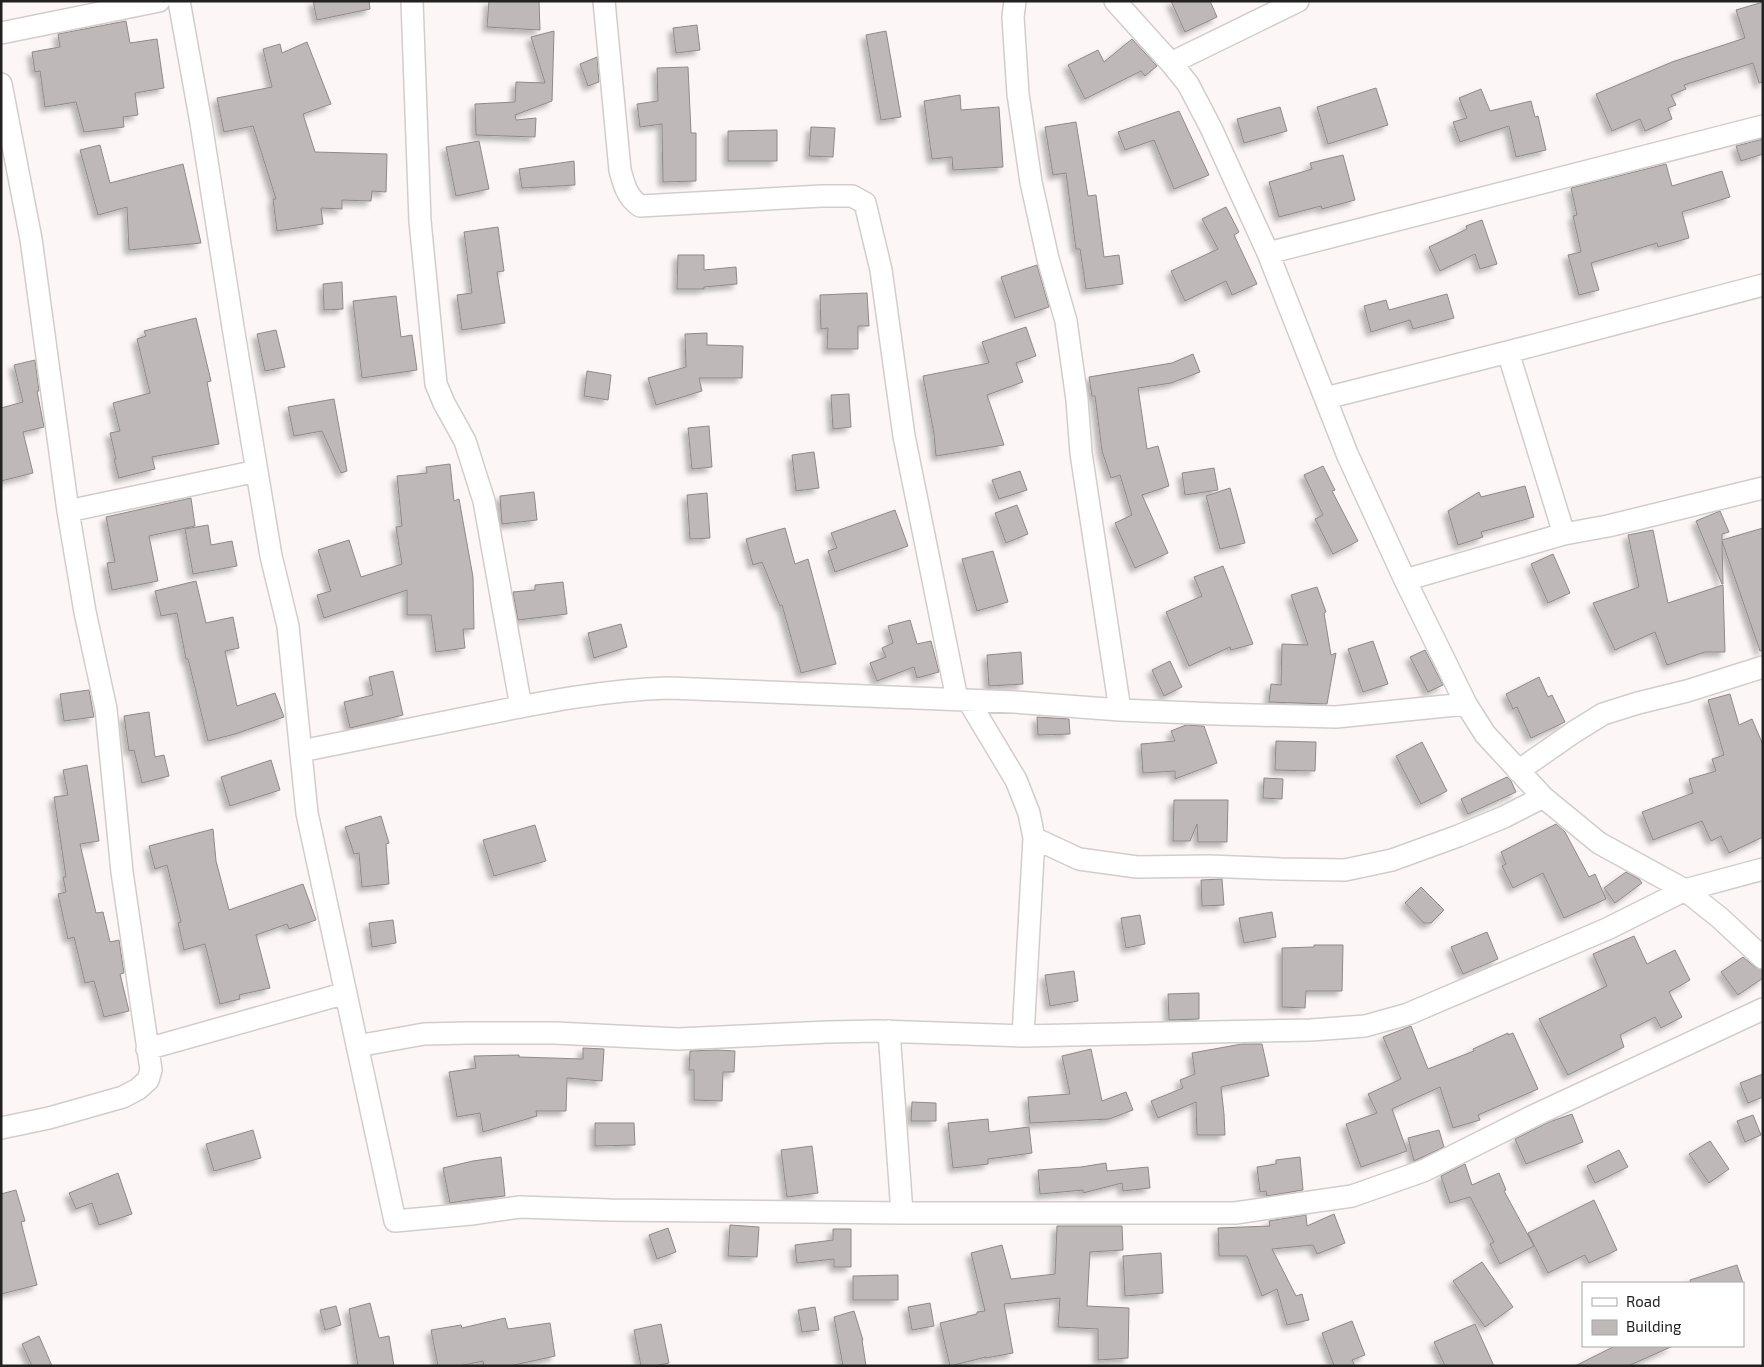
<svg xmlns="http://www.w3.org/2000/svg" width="1764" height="1367" viewBox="0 0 1764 1367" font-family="'Exo 2',sans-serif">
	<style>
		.building { fill: #beb9b8; stroke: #8f8a89; filter: url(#shadow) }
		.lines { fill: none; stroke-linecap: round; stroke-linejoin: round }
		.minor-casing { stroke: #d2cdcc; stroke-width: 24 }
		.minor { stroke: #fff; stroke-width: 21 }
	</style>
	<defs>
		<filter id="shadow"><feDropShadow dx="-4.5" dy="4.5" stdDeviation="2.5" flood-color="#0004"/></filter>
	</defs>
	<rect width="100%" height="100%" fill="#fcf6f6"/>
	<path class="building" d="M313,1H369L370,9L317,20Z
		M489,1H539L540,30L487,27Z
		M1171,1H1210L1217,17L1185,32Z
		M1763,2V82L1759,83L1753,63L1684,85L1686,89L1671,95L1676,105L1668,108L1672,119L1645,131L1640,119L1612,131L1596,94L1672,62L1745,38L1736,10Z
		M126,21L130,43L157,39L164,88L135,93L138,115L123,117L124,127L84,132L76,102L45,107L40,71L35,72L32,52L60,47L58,34Z
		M697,25L700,50L676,53L673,28Z
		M554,31L552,101L515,115L516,120L536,118L535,137L476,135L475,104L515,102L516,82L545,83L531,37Z
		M886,31L901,117L881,120L866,35Z
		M1132,39L1157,66L1145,76L1141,71L1085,99L1068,65L1098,50L1104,62Z
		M307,42L331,104L303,114L315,152L387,154L386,192L372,191L371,201L342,200V209L321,208L323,224L277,231L273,199H276L253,126L224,132L217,98L272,87L263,49L280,44L282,53Z
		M597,57L599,82L588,86L580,64Z
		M688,67L691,133H696V181L663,182L662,124L640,127L637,104L658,101L657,68Z
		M1376,88L1388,125L1328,144L1317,107Z
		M1481,89L1490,111L1531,101L1535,117L1538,116L1546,150L1516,157L1509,126L1460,142L1453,122L1467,118L1459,98Z
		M960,95L961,110L999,107L1003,167L953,170L952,157L932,159L924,101Z
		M1280,107L1287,131L1244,143L1237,119Z
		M1179,111L1209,175L1174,189L1154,140L1125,150L1118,132Z
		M1076,122L1088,196L1096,195L1104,257L1119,255L1123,284L1086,289L1080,249H1076L1066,173L1053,175L1045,127Z
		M811,127L835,128L833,157L809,156Z
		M777,130V161H728V131Z
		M1763,139V154L1741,161L1736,146Z
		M479,141L489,189L456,196L446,147Z
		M100,145L110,183L183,164L201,243L129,250L127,207L98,215L80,150Z
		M1343,155L1355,200L1322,209L1321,206L1279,217L1269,182L1312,169L1310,163Z
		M574,161L575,185L522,188L519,169Z
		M1666,164L1672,186L1722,171L1730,197L1682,212L1689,238L1658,247L1657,243L1591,263L1599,290L1579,295L1568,255L1581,252L1573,216L1577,215L1571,188Z
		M1226,207L1239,232L1234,235L1257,284L1232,295L1226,281L1185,301L1171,271L1218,249L1202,219Z
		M1482,220L1497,264L1480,269L1475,254L1440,271L1429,247L1467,229L1466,226Z
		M498,227L504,271L497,272L505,323L462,330L457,295L472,293L464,232Z
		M678,255H704V270L736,267L737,284L704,287V289H677Z
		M1037,265L1049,307L1015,318L1001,277Z
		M342,282L343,309L324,310L323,284Z
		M867,293L869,326H858V349H827L828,328L821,329L820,295Z
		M1447,294L1454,318L1413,329L1410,320L1371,332L1364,306L1386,300L1389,310Z
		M396,296L401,337L412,335L417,370L362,378L353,301Z
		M196,318L211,381L207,382L219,444L152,457L155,469L119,478L114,459H116L110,433L120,431L113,403L150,393L137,339L146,336L144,331Z
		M1026,327L1036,356L1016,363L1023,382L987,395L1004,445L936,456L934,434L923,376L989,363L982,342Z
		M276,330L285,367L265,371L257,334Z
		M707,333V345L743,346L742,378H699L702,391L656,405L648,378L686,367L685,334Z
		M1193,354L1200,372L1171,383L1138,388L1147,449L1158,446L1169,486L1142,495L1168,553L1135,568L1115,523L1132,515L1120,475L1111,478L1102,451L1095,396H1092L1089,377L1172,363Z
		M35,360L39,391H37L44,427L23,432L33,473L1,481V408L23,402L14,365Z
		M587,371L611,375L608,400L584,396Z
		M849,394L851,427L833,429L831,395Z
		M334,399L347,471L341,473L322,431L294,436L288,407Z
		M709,426L712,467L692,469L688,428Z
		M814,452L819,488L796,491L792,455Z
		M450,464L454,501L459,499L473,577L474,629H463L465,648L436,652L431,615H407V590L324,618L317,595L331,591L318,550L349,540L361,577L402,564L396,527L402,526L397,476L427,473L426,467Z
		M1323,466L1335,490L1332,491L1358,541L1333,554L1315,519L1323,515L1304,475Z
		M1214,468L1218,490L1185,495L1182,473Z
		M1020,471L1027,490L999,499L992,480Z
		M1525,486L1534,517L1481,532L1483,537L1458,545L1448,511L1479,492L1481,497Z
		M1230,488L1245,543L1220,549L1206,496Z
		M534,492L537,520L502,524L500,496Z
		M707,493L710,538L690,539L687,495Z
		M191,498L195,526L149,536L158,581L112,590L107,563L115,562L106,517Z
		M1017,505L1028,534L1006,543L995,513Z
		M895,510L908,546L835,572L828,551L837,548L831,533Z
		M1720,511L1729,532L1722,534V540L1763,528V650L1760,651L1722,541L1723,584H1722L1696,521Z
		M208,525L211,545L232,541L237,566L193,574L185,529Z
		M785,528L795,564L808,559L836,664L801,673L782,605L780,606L762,562L753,565L746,539Z
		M1653,530L1668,603L1723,585L1725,652H1705L1667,665L1655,632L1615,650L1593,603L1639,587L1628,535Z
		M993,551L1008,602L977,611L962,559Z
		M1553,554L1570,593L1548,603L1531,564Z
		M1223,566L1253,644L1231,650L1230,647L1189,666L1166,612L1202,596L1194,577Z
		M196,581L206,623L233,617L239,648L225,651L237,706L275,693L284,717L235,734L208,741L188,659H186L177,613L161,616L155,591Z
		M563,582L567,614L518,620L513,592L535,590V585Z
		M1317,587L1326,612L1324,613L1331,655L1336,653L1327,704L1269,702L1271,684L1281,685L1282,644L1308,645L1291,595Z
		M910,620L917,644L931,641L939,672L917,678L914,667L877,681L870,663L886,657L882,648L893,643L888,626Z
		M621,624L627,647L594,658L588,633Z
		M1373,641L1388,684L1363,692L1348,649Z
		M1425,650L1443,685L1428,692L1410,657Z
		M1021,652L1023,684L989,686L987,655Z
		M1170,661L1182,687L1164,696L1152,670Z
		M393,671L403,715L350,728L344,702L373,695L369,677Z
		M1539,677L1548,697L1552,695L1565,722L1531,738L1517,707L1513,709L1506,694Z
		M89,690L94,717L64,721L60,694Z
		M1730,694L1739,725L1752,719L1763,745V837L1729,853L1721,836L1711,841L1702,821L1653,840L1642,812L1693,793L1689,779L1716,771L1712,759L1724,755L1708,700Z
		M149,712L155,757L164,755L169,776L142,783L134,750L129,751L124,716Z
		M1037,717L1069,719L1070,734L1038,735Z
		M1186,725L1204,726L1217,763L1175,779V771L1143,773L1141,744L1175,741L1171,731Z
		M1276,741L1316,742L1315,771L1275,770Z
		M1422,742L1447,791L1421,804L1396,756Z
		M271,760L280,790L230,806L221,777Z
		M87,765L99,841L80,844L96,913L103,912L110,942L119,940L124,973L120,974L129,1011L104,1017L94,981L85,983L74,937L68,939L58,894L66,892L63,877H66L54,797L68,795L63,770Z
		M1507,777L1511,781L1516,792L1468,814L1461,799Z
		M1264,778L1283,779L1282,799L1263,798Z
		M1174,800H1228L1227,842H1198L1197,824L1190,841H1173Z
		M381,816L389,843L386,844L389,884L362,887L359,853L354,854L345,827Z
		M1556,824L1565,832L1589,877L1595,874L1606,899L1564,918L1543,873L1513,888L1502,866L1506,864L1501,852Z
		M535,825L546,861L494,876L483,840Z
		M213,829L216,861L229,910L303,884L316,920L289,929L287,924L256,935L270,988L239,995L240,999L220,1004L205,944L184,950L178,923L181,922L167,865L155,869L149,846Z
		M1626,872L1639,879L1642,883L1615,903L1604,888Z
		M1222,879L1224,905L1202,906L1201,880Z
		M1421,887L1444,910L1431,923H1424L1405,903Z
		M1272,912L1276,937L1244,943L1239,918Z
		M1140,915L1145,944L1126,948L1121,918Z
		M393,920L396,943L372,947L369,923Z
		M1487,932L1498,959L1463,974L1451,947Z
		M1634,936L1647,964L1675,950L1690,980L1669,992L1682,1017L1661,1028L1655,1017L1620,1035L1624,1047L1568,1075L1539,1019L1607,986L1593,954Z
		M1314,945H1343L1342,991H1306L1305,1008L1282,1007V948L1314,947Z
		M1743,957L1755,967L1763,970V978L1738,995L1721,972Z
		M1074,971L1078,1001L1050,1006L1045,975Z
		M1199,993V1019L1169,1020L1168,994Z
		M1411,1026L1428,1069L1474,1051L1473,1049L1508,1033V1035L1513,1033L1538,1089L1478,1115L1480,1120L1453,1128L1440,1087L1392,1109L1407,1151L1361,1167L1346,1124L1377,1113L1368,1094L1401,1079L1383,1037Z
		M1242,1044H1262L1269,1076L1221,1087L1224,1114L1225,1135H1197L1196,1102L1158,1118L1151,1101L1183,1088L1180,1080L1195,1074L1192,1053Z
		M583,1048L604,1049L602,1081L567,1078L566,1111H536L537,1116L483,1132L480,1113L457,1117L449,1072L476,1068L474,1056L519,1055V1057L583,1059Z
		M1091,1049L1102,1101L1126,1092L1133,1110L1109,1119L1030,1123L1028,1097L1070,1094L1062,1056Z
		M717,1050L735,1051L734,1072H723L722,1101L694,1100V1070H689L690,1051Z
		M1763,1074V1097L1748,1103L1740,1083Z
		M912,1102L936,1103V1121H911Z
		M1572,1114L1583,1142L1526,1164L1515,1139L1549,1122Z
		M1753,1115L1761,1135L1745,1142L1737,1121Z
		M988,1119L989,1132L1029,1127L1032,1153L988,1159V1164L953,1168L948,1123Z
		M595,1123H634L635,1145L595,1146Z
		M253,1130L261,1158L214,1171L206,1144Z
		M1439,1130L1444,1147L1414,1161L1408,1138Z
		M1710,1141L1729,1169L1709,1183L1689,1154Z
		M812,1146L818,1193L787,1197L781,1150Z
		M1619,1150L1628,1167L1595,1183L1587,1166Z
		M501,1157L505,1196L475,1199L450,1203L443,1168L473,1161Z
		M1300,1157L1303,1190L1267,1196L1266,1191L1260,1192L1257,1167L1276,1164V1160Z
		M1106,1163L1107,1171L1148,1167L1150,1188L1123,1191L1122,1183L1083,1193V1190L1040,1194L1038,1170L1081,1167Z
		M1465,1164L1472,1185L1499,1173L1506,1190L1504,1191L1534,1246L1500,1264L1490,1244L1494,1242L1470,1197L1450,1203L1441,1176Z
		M118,1173L132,1214L99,1225L92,1203L76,1209L69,1193Z
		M16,1190L25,1221L21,1222L37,1285L1,1294V1194Z
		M1594,1200L1617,1250L1589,1263L1585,1255L1548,1273L1528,1233Z
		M1334,1214L1345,1243L1317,1254L1313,1245L1272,1249L1296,1296L1302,1294L1309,1320L1287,1325L1277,1289L1262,1296L1247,1256H1219L1218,1228L1270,1226L1269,1221L1306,1215L1307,1226Z
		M730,1225L759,1227L757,1257L728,1256Z
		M1057,1226H1122L1123,1250L1090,1252L1087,1306L1129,1308L1128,1358L1098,1360V1329L1058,1327L1060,1298L1004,1304L1013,1353L986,1358V1357L950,1366L940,1323L977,1314V1312L985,1311L971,1253L1002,1245L1011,1279L1055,1274Z
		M668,1228L676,1252L657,1259L649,1235Z
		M833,1229H851V1267H834V1259L797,1263L795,1245L833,1240Z
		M1161,1253L1163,1293L1125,1296L1123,1256Z
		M1482,1262L1513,1307L1485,1327L1453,1281Z
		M1737,1265L1743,1283H1691L1690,1280Z
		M898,1275V1300H853V1276Z
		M370,1303L379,1338L389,1336L394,1366H358L349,1309Z
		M930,1303L934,1326L912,1330L908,1307Z
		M336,1306L341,1325L325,1330L320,1310Z
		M815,1307L819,1330L802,1332L798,1310Z
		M854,1311L863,1340H862L866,1366H843L834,1317Z
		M505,1318L508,1329L550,1323L555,1356L510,1366H484L483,1361L459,1366H438L431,1330L461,1325L462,1328Z
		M1352,1321L1365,1355L1352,1360L1355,1366H1334L1322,1333Z
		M661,1324L669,1363L654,1366H641L634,1330Z
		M1475,1324L1494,1366H1445L1434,1342Z
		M39,1336L52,1366H32L22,1344Z
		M1615,1346H1673L1628,1366H1575Z"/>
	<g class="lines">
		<g class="minor-casing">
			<path id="minor" d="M179,1L201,123L233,327L271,556L288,626L307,813L395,1221L471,1214L520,1207L609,1210L902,1213
				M412,1L420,221L436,384L444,403L465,441L484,501L521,707
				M604,1L620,170C624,185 627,197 640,206L822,196H852L865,203L881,270L904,436L957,699
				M1015,1L1013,17L1018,94L1031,182L1048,259L1066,321L1077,400L1081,453L1120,710
				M1115,1L1171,63L1188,84L1211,128L1268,253L1348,456L1405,580L1466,704L1485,734L1543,797L1599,843L1685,890L1720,918L1763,958
				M1,33L159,1
				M1171,63L1298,1
				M1,84L31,239L68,511L85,612L106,709L122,872L151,1070L148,1080L138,1089L123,1097L49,1118L1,1128
				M1268,253L1763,126
				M1508,352L1564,534
				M1326,398L1508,352L1763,285
				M68,511L257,471
				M1405,580L1564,534L1608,526L1763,488
				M968,700L1016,780L1029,813L1034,838L1023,1036
				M301,751C361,739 420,727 480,715C543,702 605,690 669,688L1014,702L1120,710L1217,714L1336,717L1466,704
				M1518,771L1574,732L1603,714L1638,703L1687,691L1763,667
				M1034,838L1079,859L1137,867L1209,866L1281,869L1345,870L1392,860L1458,836L1504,817L1543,797
				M889,1031L902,1213H1235L1352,1196L1423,1171L1531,1117L1763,1009
				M357,1046L424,1034L467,1033H555L678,1039L828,1032L879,1031L1023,1036L1311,1030L1365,1026L1408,1014L1607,929L1685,890L1763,869
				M147,1049L346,993"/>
		</g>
		<use href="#minor" class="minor"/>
	</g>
	<rect width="1764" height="1367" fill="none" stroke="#222020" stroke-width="5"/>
	<rect x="1582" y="1282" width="162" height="65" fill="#ffffff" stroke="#a7a6a6"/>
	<rect x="1592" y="1298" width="25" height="8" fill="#ffffff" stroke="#a7a6a6"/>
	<text x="1626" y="1307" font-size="15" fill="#222020">Road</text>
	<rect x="1592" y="1320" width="25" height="15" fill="#beb9b8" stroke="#a7a6a6"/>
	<text x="1626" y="1332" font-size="15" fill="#222020">Building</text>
</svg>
